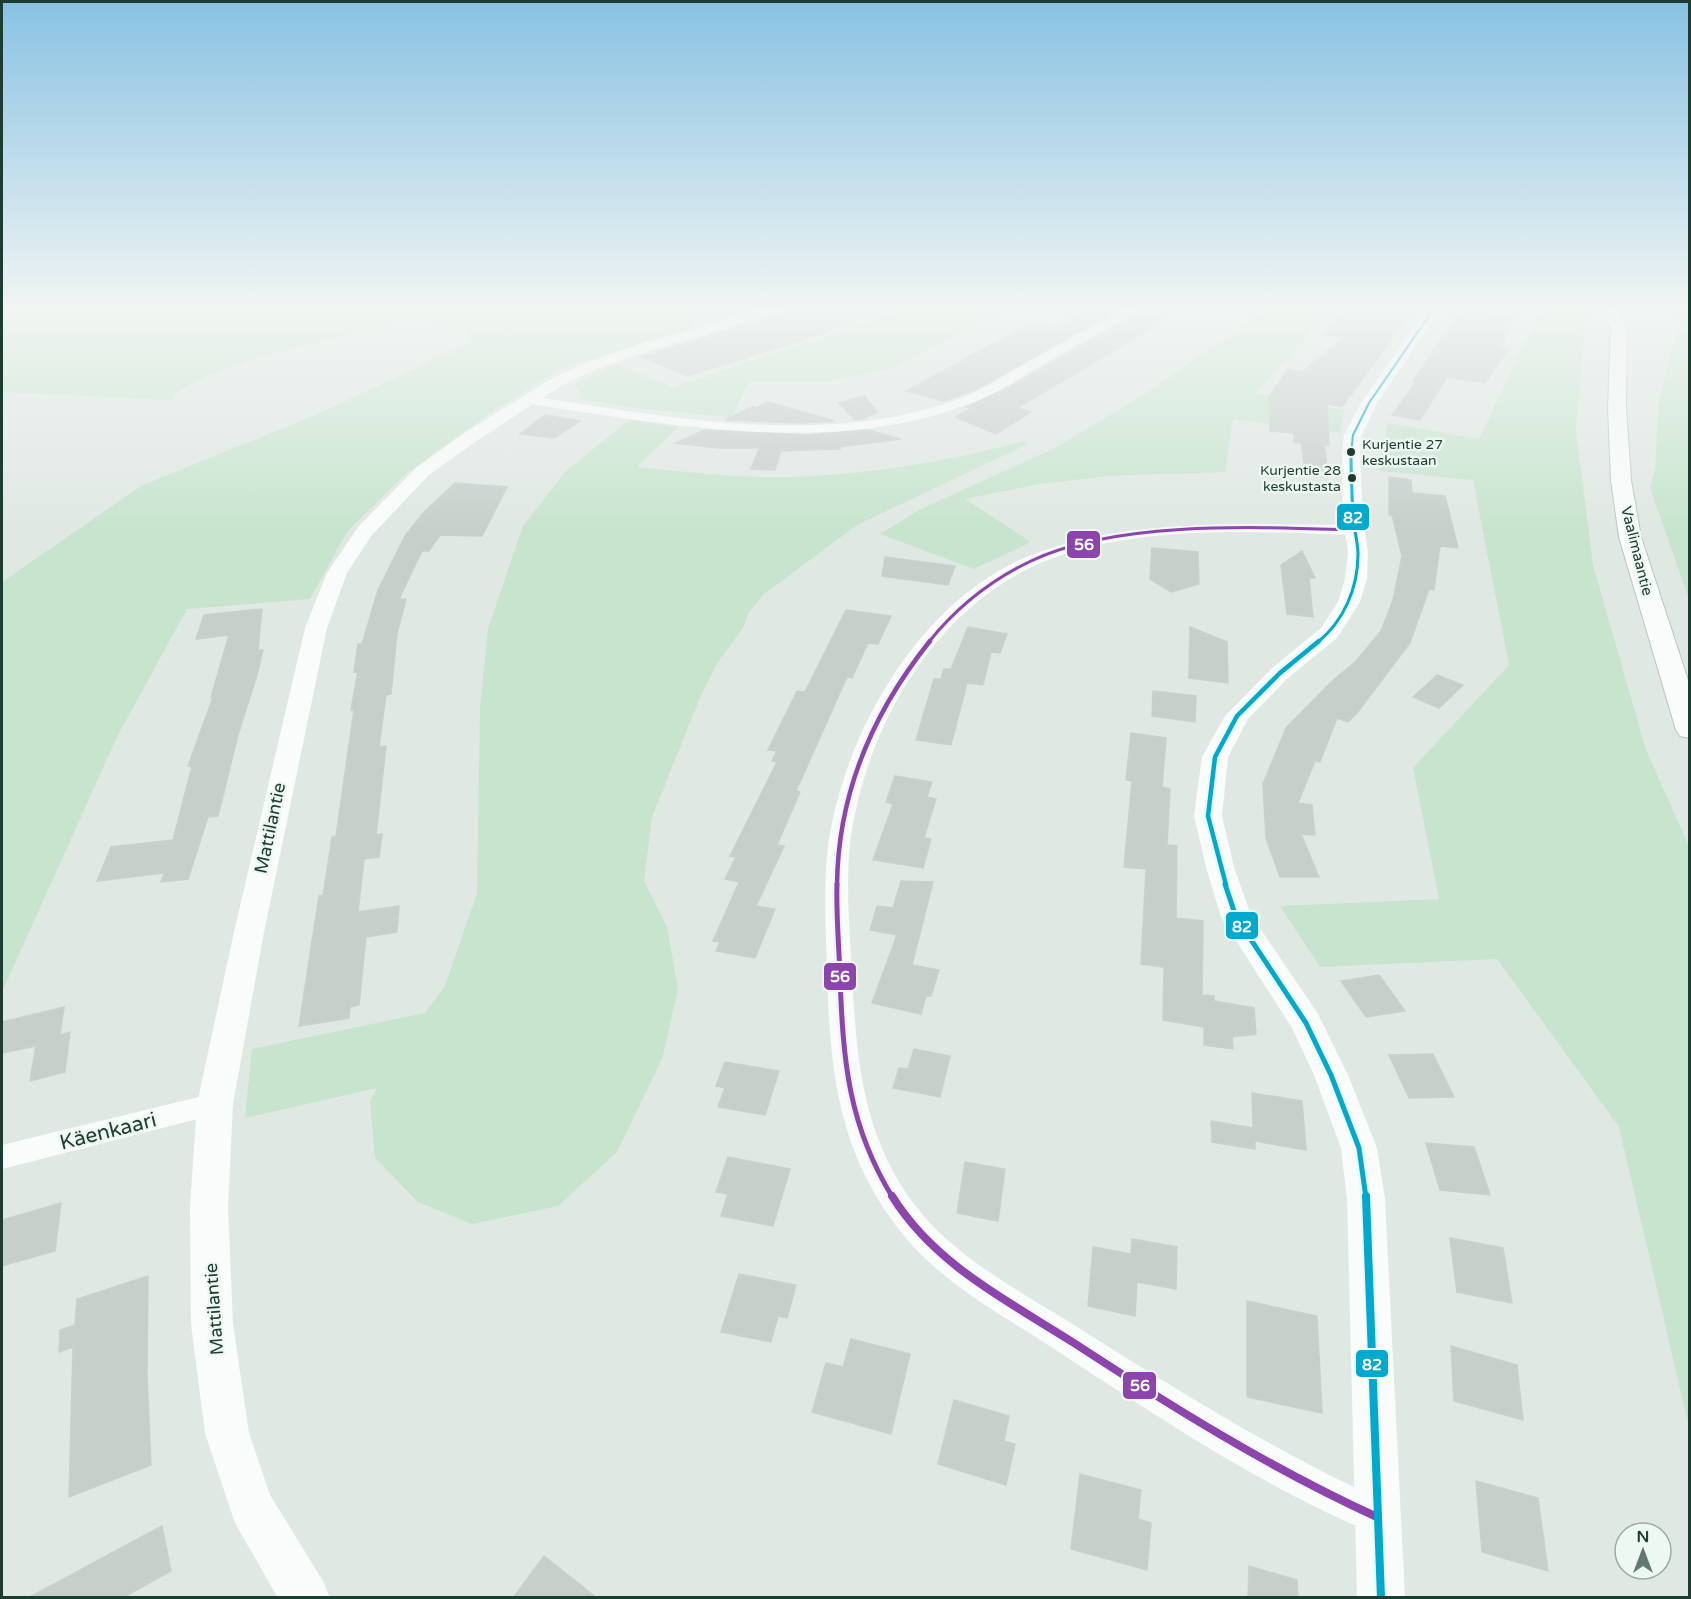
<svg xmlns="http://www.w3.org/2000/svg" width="1691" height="1599" viewBox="0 0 1691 1599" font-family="'Varela Round',sans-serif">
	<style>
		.green { fill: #c7e4ce }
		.building { fill: #c7cfcb; stroke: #c9d1cd; stroke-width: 1.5 }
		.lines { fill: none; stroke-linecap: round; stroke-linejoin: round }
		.secondary-casing { stroke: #b9c5bf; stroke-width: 2 }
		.minor { fill: #fafcfb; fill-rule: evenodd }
		.tertiary { fill: #fafcfb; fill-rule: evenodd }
		.secondary { fill: #fafcfb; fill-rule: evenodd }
		.bus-1-far3-casing { stroke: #eef8f2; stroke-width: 6 }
		.bus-1-far2-casing { stroke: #eef8f2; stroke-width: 9 }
		.bus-1-far1-casing { stroke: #eef8f2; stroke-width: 10 }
		.bus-1-casing { stroke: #eef8f2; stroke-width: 12 }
		.bus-2-far4-casing { stroke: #eef8f2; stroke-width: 4.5 }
		.bus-2-far3-casing { stroke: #eef8f2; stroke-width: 6 }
		.bus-2-far2-casing { stroke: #eef8f2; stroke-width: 9 }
		.bus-2-far1-casing { stroke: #eef8f2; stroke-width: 10 }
		.bus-2-casing { stroke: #eef8f2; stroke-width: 12 }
		.bus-1-far3 { stroke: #8e44ad; stroke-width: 3 }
		.bus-1-far2 { stroke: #8e44ad; stroke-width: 4.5 }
		.bus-1-far1 { stroke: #8e44ad; stroke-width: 5 }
		.bus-1 { stroke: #8e44ad; stroke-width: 8 }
		.bus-2-far4 { stroke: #00a9ce; stroke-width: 2 }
		.bus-2-far3 { stroke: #00a9ce; stroke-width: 3 }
		.bus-2-far2 { stroke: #00a9ce; stroke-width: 4.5 }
		.bus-2-far1 { stroke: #00a9ce; stroke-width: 5 }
		.bus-2 { stroke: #00a9ce; stroke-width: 8 }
		.bus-dot { fill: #1d3d32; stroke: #eef8f2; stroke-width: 2 }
		.labels { text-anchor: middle; stroke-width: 5; stroke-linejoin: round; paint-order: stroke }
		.far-bus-label { font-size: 14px; fill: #1d3d32; stroke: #eef8f2; text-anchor: start }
		.far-street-label { font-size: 15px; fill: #1d3d32; stroke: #eef8f2 }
		.street-label { font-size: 18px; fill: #1d3d32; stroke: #eef8f2 }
		.near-street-label { font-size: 21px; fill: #1d3d32; stroke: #eef8f2 }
		.line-badge { stroke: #eef8f2; stroke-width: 2 }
		.badge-label { font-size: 16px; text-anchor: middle; font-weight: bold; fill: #fff }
	</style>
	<rect width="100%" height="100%" fill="#e0e8e4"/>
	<path class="green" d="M2,307H686L695,328L563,367L487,415L402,477L347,532L310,599L187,609L117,737L2,992V582L141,486L315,415L472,342L465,330L408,321L267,354L206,376L175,393L172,400L2,392Z
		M913,307H1013L894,367L829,382H749L731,417L644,409L581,399L576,383L615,364L673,387Z
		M1263,307H1333L1256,393L1344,410L1340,433L1233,419L1225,472L1107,476L1039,484L965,499L1031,542L974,569L880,534L919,510L1055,448L1143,395L1266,311Z
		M1542,307H1586L1576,431L1593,565L1646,750L1689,846V1427L1619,1127L1497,959L1320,967L1280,906L1439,899L1413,768L1509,665L1473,480L1379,471L1388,423L1479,439Z
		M1682,307H1690L1689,599L1650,488L1655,469L1659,402Z
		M629,420L678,427L637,467C686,472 738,478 788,477C868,475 947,462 1024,441L1028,444L857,525L763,595L749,612L743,628L718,662L701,695L652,817L644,881L667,927L678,990L662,1059L617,1152L558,1206L472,1224L418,1202L375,1158L370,1101L377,1088L245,1118L252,1049L425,1013L445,986L477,893L480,708L488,629L513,555L523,526L566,471Z"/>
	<path class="building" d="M677,307H757L710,321Z
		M789,307L886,309L821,334L688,376L640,357L786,312Z
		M1091,307L1118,310L977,389L944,401L906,391L1029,324L1053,328Z
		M1345,307H1365L1410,314L1342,407L1327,404L1329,446L1324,445L1328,472L1305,470L1301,443L1294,442V433L1270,431L1269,397L1288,369L1302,372L1343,338L1320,334Z
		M1462,309L1514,317L1501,348L1508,349L1485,383L1447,377L1420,420L1392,415L1416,382H1412Z
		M1136,314L1165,320L1017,408L1031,412L996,434L955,417L972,408L966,407L1004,390Z
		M865,396L877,412L865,418L855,420L838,403Z
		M768,402L835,421L802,423L725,420L753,406L757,408Z
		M545,415L580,421L554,438L520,434Z
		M704,430L808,435L868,430L901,439L840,447V449L781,451L775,470L751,469L759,448H717L676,443Z
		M1389,477L1411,480L1412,493L1445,496L1458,548L1440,546L1434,590L1429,589L1410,643L1357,713L1348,722L1337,718L1320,762L1315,761L1298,803L1312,805L1315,835L1301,834L1319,877H1280L1266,838L1263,784L1286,728L1331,682L1356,661L1381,631L1393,600L1402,556L1392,515H1389Z
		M455,483L507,487L482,536L440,535L429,551H422L399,599H406L397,634L391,694L386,695L379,747L386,746L376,835L382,834L379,857L364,859L358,912L399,906L397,932L366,937L359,1005L350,1007L349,1018L299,1026L319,896H323L332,837L336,836L354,710H351L358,671L354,672L358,644H362L378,590L405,536L423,513Z
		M1152,548L1198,552L1199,584L1171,592L1150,579Z
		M1302,551L1315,578H1309L1313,617L1287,614L1281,565Z
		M885,557L955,566L948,585L882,576Z
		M262,609L258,650H263L257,675L238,735L218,816L208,817L188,879L161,882L164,873L97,881L111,847L173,840L192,766H188L213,697H211L229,635L196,639L204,615Z
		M846,610L891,616L878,644L868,643L852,678L847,677L796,791L800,792L777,845L784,846L756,906L775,909L755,958L716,951L720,942L713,941L739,882L725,879L736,857L730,856L777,762L772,761L777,751L768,750L797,691L805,692Z
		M968,627L1007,634L1000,653L991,652L983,685L967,683L951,745L916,740L934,679H941L944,669H951Z
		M1190,627L1227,642L1228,683L1189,678Z
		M1437,675L1463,685L1439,708L1413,697Z
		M1153,691L1196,696L1195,722L1152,716Z
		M1131,733L1166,738L1162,787L1170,789L1167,845L1177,846L1176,918L1203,921L1202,995L1214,996V1001L1254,1008L1256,1034L1232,1037L1233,1049L1204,1045V1027L1163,1020L1164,967L1141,964L1146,869L1124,867L1132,781L1126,780Z
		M895,776L932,782L927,797L936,799L924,838L931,839L923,868L873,860L893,804L886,802Z
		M901,881L933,882L912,965L939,970L931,996H926L921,1014L872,1003L897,935L870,930L877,906L893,908Z
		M1379,975L1405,1011L1366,1017L1341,981Z
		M64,1007L60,1035L70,1032L65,1072L30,1081L36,1046L2,1053V1022Z
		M914,1049L950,1056L940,1097L893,1088L899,1068L908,1069Z
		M1433,1054L1454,1097L1409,1098L1389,1055Z
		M725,1062L779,1071L765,1115L718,1107L725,1088L716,1086Z
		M1252,1093L1302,1101L1306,1150L1255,1141V1149L1212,1142L1211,1121L1253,1128Z
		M1426,1143L1474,1147L1490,1195L1440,1190Z
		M728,1157L790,1169L773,1226L721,1216L728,1194L716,1192Z
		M965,1162L1005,1169L998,1221L957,1213Z
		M61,1203L55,1251L2,1266V1220Z
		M1450,1238L1503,1248L1512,1303L1457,1292Z
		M1132,1239L1177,1247L1176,1289L1137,1282L1135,1316L1088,1306L1093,1247L1131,1254Z
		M739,1274L796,1285L787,1318L778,1316L771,1342L721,1332Z
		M148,1276L147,1377L151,1465L69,1497L73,1347L59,1352L60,1330L75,1325L77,1299Z
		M1247,1301L1317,1316L1322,1413L1247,1397Z
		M851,1339L910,1354L891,1434L812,1412L826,1363L843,1367Z
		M1451,1346L1517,1365L1523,1420L1454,1401Z
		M954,1400L1009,1416L1004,1441L1015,1444L1006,1485L938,1464Z
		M1080,1474L1141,1490L1138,1519L1151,1523L1147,1570L1071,1549Z
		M1476,1481L1538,1498L1548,1571L1482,1552Z
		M162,1526L171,1571L122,1598H28Z
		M544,1556L597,1598H513Z
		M1249,1566L1297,1580L1298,1598H1248Z"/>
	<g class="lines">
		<g class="secondary-casing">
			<path id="secondary" d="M1602,307H1618L1627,329L1626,408L1631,480L1641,537L1690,686V738L1680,736L1676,730L1619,537L1611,480L1608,408L1611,329Z"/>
		</g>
		<path class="minor" d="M1128,307H1141C1134,314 1123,319 1114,324C1095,335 1075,346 1055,357C1027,373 1001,392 971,403C834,457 671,425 530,404L524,400L530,396C667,417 827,449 961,398C984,390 1004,376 1025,364C1059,345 1094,326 1128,307Z
			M1244,524L1354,525L1362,530L1354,535C1259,532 1156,525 1065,554C942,592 865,723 850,844C846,882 849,920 851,957C856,1046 858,1129 914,1204C955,1258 1017,1289 1074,1325C1177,1390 1279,1454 1390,1504L1395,1517L1390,1530L1377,1535C1264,1488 1161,1419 1059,1352C1001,1314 936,1281 894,1223C836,1144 830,1065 827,971C826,930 823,888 828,846C844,733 919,601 1029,556C1096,529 1172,525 1244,524Z
			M215,1093L225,1096L229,1104L225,1112L2,1169V1145Z"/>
		<path class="tertiary" d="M765,307H787L785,310L623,359L589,372L563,385L478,440L429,475L372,535L347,573L327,628L264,932L233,1104L228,1207L233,1324L249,1433L270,1495L323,1581L330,1598H278L235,1523L205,1433L191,1324L190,1207L197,1104L234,932L305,628L327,573L358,527L417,467L466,432L551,379L579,366L613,353Z
			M1428,307H1442L1377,403L1362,435L1360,454L1363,520L1368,552L1367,579L1360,602L1337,638L1288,678L1248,719L1228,757L1222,816L1234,867L1251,915L1318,1014L1348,1075L1377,1148L1385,1199L1405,1598H1357L1347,1199L1341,1148L1314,1075L1292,1028L1221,917L1206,867L1194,816L1202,757L1225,716L1272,668L1321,628L1338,602L1345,579L1348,552L1343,520L1342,454L1344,435L1361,403Z"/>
		<use href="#secondary" class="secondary"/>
		<g class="bus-1-far3-casing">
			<path id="bus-1-far3" d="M928,643C955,609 991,580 1031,561C1117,520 1259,527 1354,530"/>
		</g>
		<g class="bus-1-far2-casing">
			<path id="bus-1-far2" d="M837,885C838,793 873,712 930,641"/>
		</g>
		<g class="bus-1-far1-casing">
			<path id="bus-1-far1" d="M837,884C836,915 839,946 840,976C843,1060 848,1125 893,1198"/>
		</g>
		<g class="bus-1-casing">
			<path id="bus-1" d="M892,1196C935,1265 1008,1301 1074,1343C1172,1407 1270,1468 1377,1517"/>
		</g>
		<g class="bus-2-far4-casing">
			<path id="bus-2-far4" d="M1351,454L1353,435L1369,403L1435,307"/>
		</g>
		<g class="bus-2-far3-casing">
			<path id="bus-2-far3" d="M1317,643C1344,621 1358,588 1358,554C1358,542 1354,530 1353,517C1352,496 1351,474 1351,453"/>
		</g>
		<g class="bus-2-far2-casing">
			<path id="bus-2-far2" d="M1226,885L1208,816L1215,757L1237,716L1280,673L1319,641"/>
		</g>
		<g class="bus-2-far1-casing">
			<path id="bus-2-far1" d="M1225,884L1236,917L1306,1023L1331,1075L1359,1148L1366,1198"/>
		</g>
		<g class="bus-2-casing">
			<path id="bus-2" d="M1366,1196L1381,1598"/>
		</g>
		<use href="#bus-1-far3" class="bus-1-far3"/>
		<use href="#bus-1-far2" class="bus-1-far2"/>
		<use href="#bus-1-far1" class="bus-1-far1"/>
		<use href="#bus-1" class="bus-1"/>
		<use href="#bus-2-far4" class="bus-2-far4"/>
		<use href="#bus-2-far3" class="bus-2-far3"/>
		<use href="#bus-2-far2" class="bus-2-far2"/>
		<use href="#bus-2-far1" class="bus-2-far1"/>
		<use href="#bus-2" class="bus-2"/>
	</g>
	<linearGradient id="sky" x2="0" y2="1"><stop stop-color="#89c2e3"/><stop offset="0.58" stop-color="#f1f5f3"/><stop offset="1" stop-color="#f1f5f3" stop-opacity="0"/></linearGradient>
	<rect width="1691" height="531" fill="url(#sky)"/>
	<g class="bus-dot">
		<circle cx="1351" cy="452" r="5"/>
		<circle cx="1352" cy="478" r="5"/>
	</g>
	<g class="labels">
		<g class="far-bus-label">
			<text x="1362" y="449">Kurjentie 27<tspan x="1362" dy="16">keskustaan</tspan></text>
			<text x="1341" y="475" text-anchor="end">Kurjentie 28<tspan x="1341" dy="16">keskustasta</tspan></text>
		</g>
		<g class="far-street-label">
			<text transform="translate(1637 551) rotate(76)" y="5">Vaalimaantie</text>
		</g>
		<g class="street-label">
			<text transform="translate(270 828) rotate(-78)" y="6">Mattilantie</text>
			<text transform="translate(214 1309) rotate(-94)" y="6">Mattilantie</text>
		</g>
		<g class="near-street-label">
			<text transform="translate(108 1131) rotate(-14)" y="7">Käenkaari</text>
		</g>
	</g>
	<g class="line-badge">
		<rect x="1336" y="503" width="34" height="28" rx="6" fill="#00a9ce"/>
		<rect x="1066" y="530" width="35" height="29" rx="6" fill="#8e44ad"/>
		<rect x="1225" y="911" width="34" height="29" rx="6" fill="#00a9ce"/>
		<rect x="823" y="962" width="34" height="29" rx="6" fill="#8e44ad"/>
		<rect x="1355" y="1349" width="34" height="29" rx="6" fill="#00a9ce"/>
		<rect x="1122" y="1371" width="35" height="29" rx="6" fill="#8e44ad"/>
	</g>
	<g class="badge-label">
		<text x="1353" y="523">82</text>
		<text x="1084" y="550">56</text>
		<text x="1242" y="932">82</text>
		<text x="840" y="982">56</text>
		<text x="1372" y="1370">82</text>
		<text x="1140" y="1391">56</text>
	</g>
	<rect width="1691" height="1599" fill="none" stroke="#1d3d32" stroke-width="6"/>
	<g transform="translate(1643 1551)"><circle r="28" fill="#eef8f2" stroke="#9aada5" stroke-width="1.5"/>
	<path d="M0-4.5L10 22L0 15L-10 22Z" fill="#617970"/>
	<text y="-9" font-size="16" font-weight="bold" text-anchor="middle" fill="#1d3d32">N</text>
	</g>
</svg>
